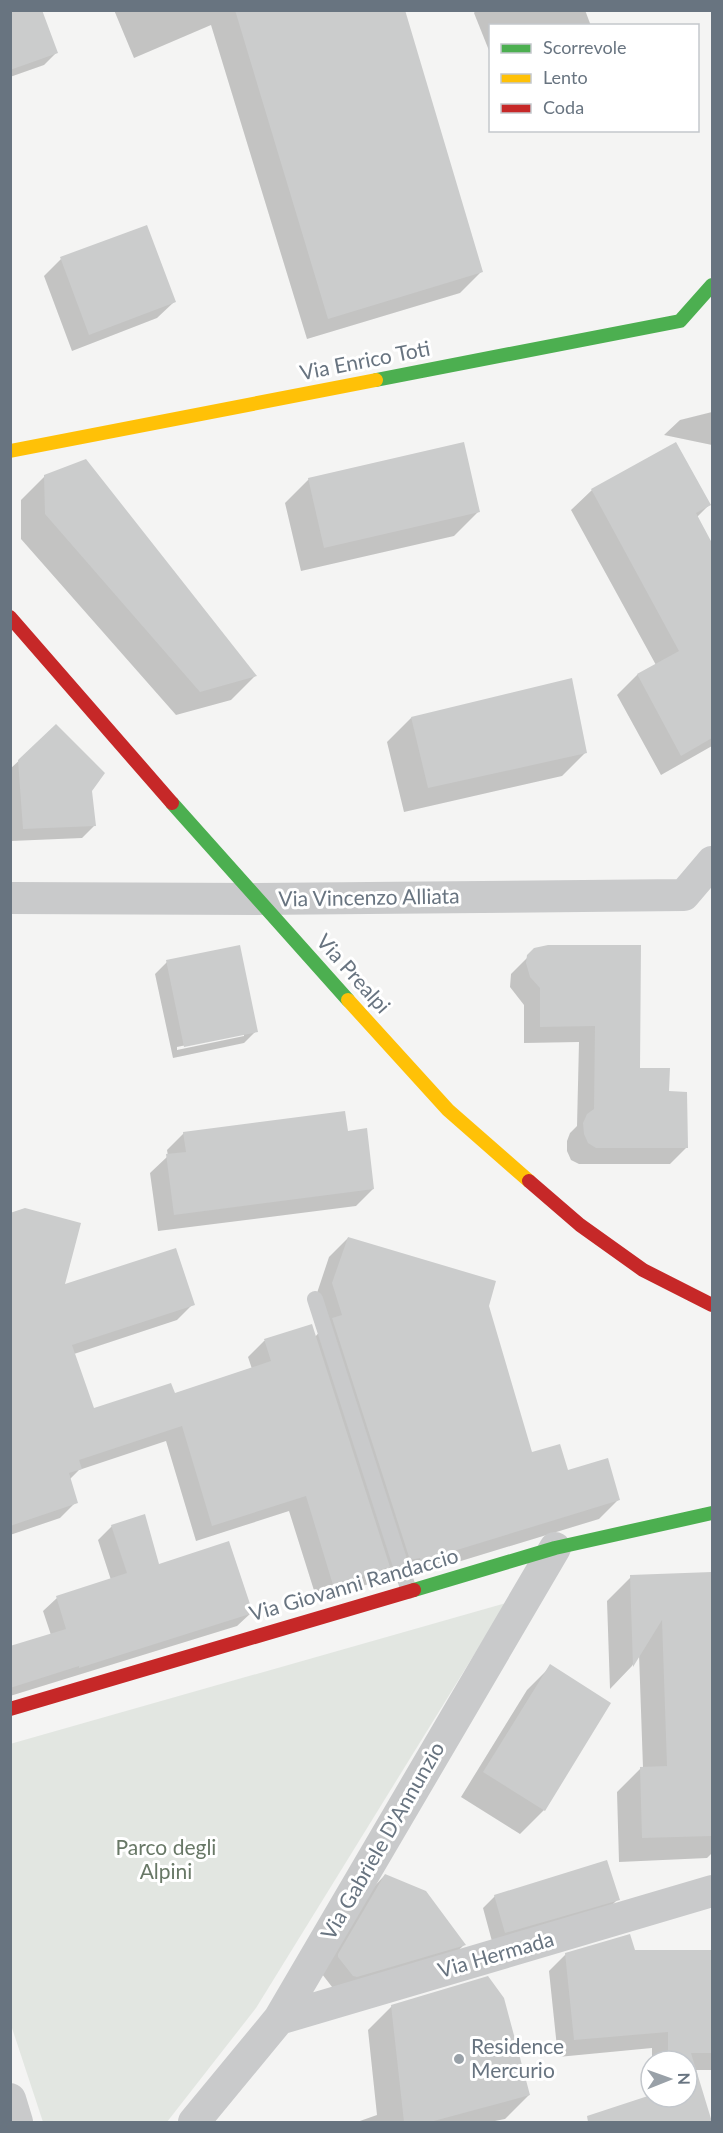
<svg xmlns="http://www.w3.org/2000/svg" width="723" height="2133" viewBox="0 0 723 2133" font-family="Lato,sans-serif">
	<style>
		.green { fill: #e2e6e1 }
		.shadow { fill: #0003; fill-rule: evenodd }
		.building { fill: #cbcccc }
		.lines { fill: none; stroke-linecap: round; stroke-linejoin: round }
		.lane { stroke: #c9cacb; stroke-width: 16 }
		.street { stroke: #c9cacb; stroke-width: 32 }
		.fast { stroke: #4caf50; stroke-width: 14 }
		.slow { stroke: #ffc107; stroke-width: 14 }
		.jam { stroke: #c62828; stroke-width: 14 }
		.poi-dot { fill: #99a1a8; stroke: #fff; stroke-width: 2 }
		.labels { text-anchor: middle; stroke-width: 6; stroke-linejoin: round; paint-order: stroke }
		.street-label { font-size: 21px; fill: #687480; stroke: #fff }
		.park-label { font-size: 21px; fill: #687866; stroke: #fff }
		.poi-label { font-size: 21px; fill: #687480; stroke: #fff; text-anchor: start }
	</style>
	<rect width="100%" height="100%" fill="#f4f4f3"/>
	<path class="green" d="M506,1603L256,2008L167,2122H43L11,2025L10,1744Z"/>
	<path class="shadow" d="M10,10L56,53L44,65L10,77Z
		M114,10H403L482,271L460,293L307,339L211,25L134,58Z
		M476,10H585L591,26H490V53L474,13Z
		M61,259L174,302L157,318L72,351L44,276Z
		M712,412V445L664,435L680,420Z
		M45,476L255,676L231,700L176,715L21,539V500Z
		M309,479L478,512L454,536L301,571L285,503Z
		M592,490L709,505L697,517L712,546V746L661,775L617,695L637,675L656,665L571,510Z
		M411,718L586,752L562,776L404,812L387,742Z
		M56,726L91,790L94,826L82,838L11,841L10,769Z
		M535,950L638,1069L668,1093L687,1147L670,1164H579L571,1160L567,1151V1141L570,1133L577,1126L579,1042L524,1043V1005L510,987L511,974Z
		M167,962L256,1031L244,1043L173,1058L155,974ZM244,1033V1036L177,1050V1047Z
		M347,1132L373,1189L356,1206L158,1231L150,1173L168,1156L167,1150L184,1133Z
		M10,1214L62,1286L193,1304L177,1320L74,1354L93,1410L175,1395L252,1369L248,1357L264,1341L311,1326L315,1337L322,1329L314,1302L329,1257L348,1238L487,1306L531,1454L618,1500L599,1519L402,1579L401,1575L392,1578L388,1567L372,1583L317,1600L289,1511L196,1541L166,1441L79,1470L69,1480L76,1502L60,1518L10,1535Z
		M112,1526L158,1566L251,1613L237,1626L10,1696V1648L51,1635L43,1611L57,1598L111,1580L98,1540Z
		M712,1574V1853L707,1858L619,1862L617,1792L641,1768H643L639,1654L632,1666L610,1689L607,1601L631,1577Z
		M551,1666L544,1810L520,1834L461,1797L527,1690Z
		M385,1875L464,1945L447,1961L336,1992L322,1974L369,1892Z
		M495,1896L618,1899L606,1911L493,1945L483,1908Z
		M634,1951H712V2070H694L711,2122H605L621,2107L651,2097H687V2061H652V2048L558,2057L549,1971L566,1954Z
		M392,2006L529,2095L505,2119L490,2122H357L377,2115L368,2030Z"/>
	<path class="building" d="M10,10H42L58,53L10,70Z
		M235,10H405L483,272L328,319Z
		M147,225L176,302L89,335L60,257Z
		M464,442L480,512L324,548L308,478Z
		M676,442L711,505L696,513L712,543V738L681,756L637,674L679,651L591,489Z
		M86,459L257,676L200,692L45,514L44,475Z
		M572,678L587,753L428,788L411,717Z
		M56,724L105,773L92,791L96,826L23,829L18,760Z
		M240,945L258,1032L184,1047L166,960Z
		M548,945H641L640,1068H670L669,1091L687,1092L688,1148H596L588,1143L584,1134L583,1123L587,1114L594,1109L595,1026L540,1027V988L530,977L526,963L527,955L534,948Z
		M345,1111L348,1131L367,1128L374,1189L174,1215L166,1154L186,1152L183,1132Z
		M25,1208L81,1223L65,1284L176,1248L195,1305L72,1345L94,1408L171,1383L175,1393L271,1361L264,1339L312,1324L390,1567L333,1585L306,1496L212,1526L182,1426L79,1460L82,1469L69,1473L78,1503L10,1526V1213Z
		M348,1237L496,1281L489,1306L532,1452L560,1444L568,1470L608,1458L620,1500L421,1561L420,1558L410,1560L332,1318L342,1315L332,1283Z
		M145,1514L159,1564L229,1541L253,1613L79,1668V1666L10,1688V1646L66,1629L56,1596L127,1573L111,1525Z
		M712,1572V1836L642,1838L640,1767L667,1766L662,1620L633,1667L630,1575Z
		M550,1664L611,1703L545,1811L483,1772Z
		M607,1860L620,1900L505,1933L494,1895Z
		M385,1874L426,1891L466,1945L357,1977L353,1976L338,1957V1954Z
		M630,1934L635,1950H712V2053H691L712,2122H588L587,2116L651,2095V2097H687V2061H668V2032L574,2040L565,1953Z
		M488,1976L504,1998L530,2095L430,2122H404L391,2005Z"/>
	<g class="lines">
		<path class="lane" d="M315,1299L409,1591"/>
		<path class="street" d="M10,898L256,899L684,895L712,862
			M279,2019L712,1891
			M10,2099L17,2122
			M194,2122L279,2019L555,1548"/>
		<path class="fast" d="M376,380L680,321L712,285
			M172,803L348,1000
			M414,1590L555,1548L712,1513"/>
		<path class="slow" d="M10,451L376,380
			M348,1000L448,1110L529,1181"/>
		<path class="jam" d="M10,617L172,803
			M529,1181L580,1225L643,1270L712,1305
			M10,1709L414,1590"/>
	</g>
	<circle class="poi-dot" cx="459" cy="2059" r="6"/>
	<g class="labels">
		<g class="street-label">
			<text transform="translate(365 361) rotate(-11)" y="7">Via Enrico Toti</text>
			<text transform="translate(369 898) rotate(-1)" y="7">Via Vincenzo Alliata</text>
			<text transform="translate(353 974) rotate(48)" y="7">Via Prealpi</text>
			<text transform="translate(354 1585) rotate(-16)" y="7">Via Giovanni Randaccio</text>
			<text transform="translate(383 1841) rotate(-60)" y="7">Via Gabriele D'Annunzio</text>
			<text transform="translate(496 1955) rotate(-16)" y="7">Via Hermada</text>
		</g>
		<g class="park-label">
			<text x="166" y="1855">Parco degli<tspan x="166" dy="24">Alpini</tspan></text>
		</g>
		<g class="poi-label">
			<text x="471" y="2054">Residence<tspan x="471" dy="24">Mercurio</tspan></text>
		</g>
	</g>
	<rect width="723" height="2133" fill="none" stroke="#687480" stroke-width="24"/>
	<rect x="489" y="24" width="210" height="108" fill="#ffffff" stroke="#c3c7cc" stroke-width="1.5"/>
	<rect x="501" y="44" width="30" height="9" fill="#4caf50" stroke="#c3c7cc" stroke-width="1.5"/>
	<text x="543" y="54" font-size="18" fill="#687480">Scorrevole</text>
	<rect x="501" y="74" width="30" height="9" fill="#ffc107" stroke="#c3c7cc" stroke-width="1.5"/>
	<text x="543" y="84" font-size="18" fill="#687480">Lento</text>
	<rect x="501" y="104" width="30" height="9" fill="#c62828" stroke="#c3c7cc" stroke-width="1.5"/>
	<text x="543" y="114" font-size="18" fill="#687480">Coda</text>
	<g transform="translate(669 2079) rotate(89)"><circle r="28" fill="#ffffff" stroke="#c3c7cc" stroke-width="1.5"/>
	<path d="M0-4.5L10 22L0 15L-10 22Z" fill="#99a1a8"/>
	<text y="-9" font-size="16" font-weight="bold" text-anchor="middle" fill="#687480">N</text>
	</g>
</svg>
